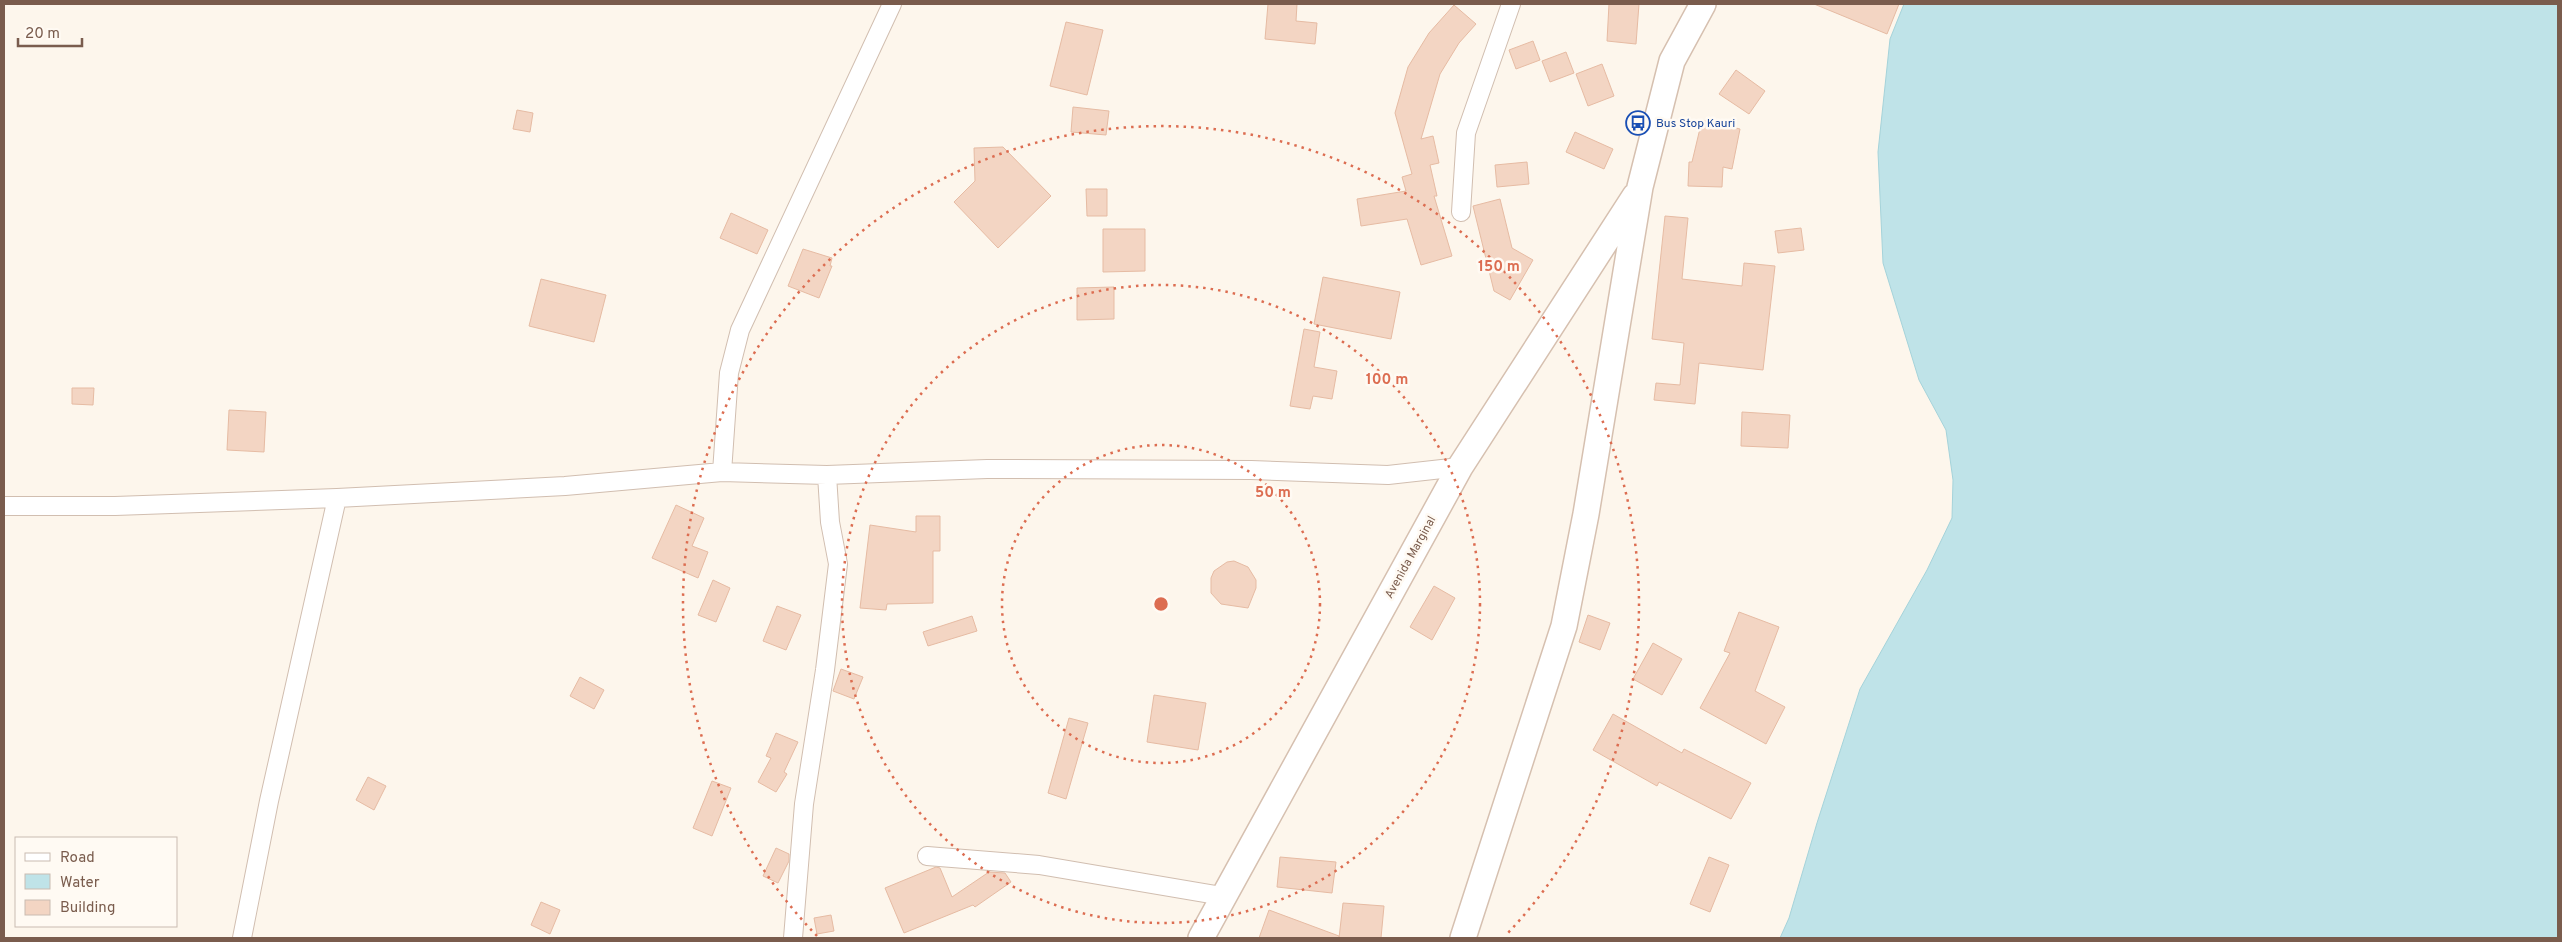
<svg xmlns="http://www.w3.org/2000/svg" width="2562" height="942" viewBox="0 0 2562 942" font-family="Overpass,sans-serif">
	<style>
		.water { fill: #bfe3e8; stroke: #a5d3da }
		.building { fill: #f3d5c3; stroke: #e6bba3 }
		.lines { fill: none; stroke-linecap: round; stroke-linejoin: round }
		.street-casing { stroke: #d1beb0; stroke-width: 20 }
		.secondary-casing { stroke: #d6c0b0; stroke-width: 28 }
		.street { stroke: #fff; stroke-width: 18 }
		.secondary { stroke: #fff; stroke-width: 25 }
		.ring { fill: none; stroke: #dc6d51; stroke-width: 2.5; stroke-dasharray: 2.5 5 }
		.labels { text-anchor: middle; stroke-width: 5; stroke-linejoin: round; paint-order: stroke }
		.transit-label { font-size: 12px; fill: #164399; stroke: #fffaf3; text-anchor: start }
		.street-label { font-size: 12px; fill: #7a5c4d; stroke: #fffaf3 }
		.centre { fill: #dc6d51; stroke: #fffaf3; stroke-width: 2.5 }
		.ring-label { font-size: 15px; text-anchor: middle; font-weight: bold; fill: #dc6d51; stroke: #fffaf3; stroke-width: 5; stroke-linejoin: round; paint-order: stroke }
	</style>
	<rect width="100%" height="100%" fill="#fdf6ec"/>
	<path class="water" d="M1904,4H2558V938H1780L1789,918L1817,823L1860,689L1927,570L1952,518L1953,480L1946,430L1919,380L1883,263L1878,152L1890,39Z"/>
	<path class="building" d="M1268,4H1297L1296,21L1317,23L1315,44L1265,39Z
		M1609,4H1639L1636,44L1607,41Z
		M1814,4H1899L1887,34Z
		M1454,5L1476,24L1459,43L1440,74L1421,139L1433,136L1439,163L1430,165L1437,196H1434L1452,256L1421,265L1407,219L1361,226L1357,199L1406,191L1402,177L1412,174L1395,113L1408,67L1429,33Z
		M1066,22L1103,30L1087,95L1050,86Z
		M1533,41L1540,60L1516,69L1509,50Z
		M1566,52L1574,73L1550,82L1542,61Z
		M1602,64L1614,96L1588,106L1576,74Z
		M1736,70L1765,91L1749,114L1719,94Z
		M1073,107L1109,111L1106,135L1071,132Z
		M517,110L533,113L530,132L513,129Z
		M1702,120L1740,129L1732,169L1723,167L1722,187L1688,186L1689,162H1692Z
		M1575,132L1613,149L1604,169L1566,152Z
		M1003,147L1051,196L998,248L954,202L975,181L974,148Z
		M1527,162L1529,184L1497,187L1495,165Z
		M1086,189H1107V216H1087Z
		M1500,199L1512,248L1533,260L1510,300L1494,291L1473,206Z
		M731,213L768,230L757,254L720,238Z
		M1665,216L1688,218L1682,279L1742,286L1744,263L1775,266L1763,370L1699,363L1695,404L1654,400L1656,383L1680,385L1684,343L1652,339Z
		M1801,228L1804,250L1778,253L1775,231Z
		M1103,229H1145V271L1103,272Z
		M803,249L832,258L830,266H832L819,298L788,286Z
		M1323,277L1400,292L1391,339L1314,324Z
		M541,279L606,295L594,342L529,326Z
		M1114,287V319L1077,320V288Z
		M1304,329L1320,332L1314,367L1337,371L1332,399L1313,396L1310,409L1290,406Z
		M72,388H94L93,405L72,404Z
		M229,410L266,412L264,452L227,450Z
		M1742,412L1790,415L1788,448L1741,446Z
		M676,505L704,518L692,546L708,552L698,578L652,558Z
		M916,516H940V551H933V603L887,604L886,610L860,608L870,525L916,532Z
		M1234,561L1248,567L1256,580V588L1248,608L1221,604L1211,593V578L1214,571L1227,562Z
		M713,580L730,588L716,622L698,615Z
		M1434,586L1455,598L1432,640L1410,627Z
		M777,606L801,615L786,650L763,641Z
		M1739,612L1779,627L1755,691L1785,707L1766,744L1700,708L1730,653L1724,651Z
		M1588,615L1610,623L1600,650L1579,642Z
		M972,616L977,631L928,646L923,632Z
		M1653,643L1682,659L1662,695L1633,679Z
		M841,669L863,677L854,699L833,691Z
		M580,677L604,690L594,709L570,696Z
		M1154,695L1206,703L1198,750L1147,742Z
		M1613,714L1682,753L1684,749L1751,783L1731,819L1659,782L1657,786L1593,750Z
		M1069,718L1088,723L1066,799L1048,793Z
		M776,733L798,742L784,772L787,774L776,792L758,782L771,758L766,756Z
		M368,777L386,786L374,810L356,800Z
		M712,781L731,788L712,836L693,828Z
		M776,848L789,854V861L778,883L763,876Z
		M1280,857L1336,862L1332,893L1277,887Z
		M1709,857L1729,865L1710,912L1690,904Z
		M936,867L940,868L952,897L989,872L1005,873L1011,882L975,907L973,905L904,933L885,888Z
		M541,902L560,910L550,934L531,925Z
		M1343,903L1384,906L1381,938H1339Z
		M1269,910L1339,936V938H1259Z
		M831,915L834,931L817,934L814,918Z"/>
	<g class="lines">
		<g class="street-casing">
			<path id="street" d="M1461,212L1466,133L1511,4
				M722,472L729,373L740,330L892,4
				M4,506H115L337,498L565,486L722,472L827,475L987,469L1251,470L1388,475L1460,467
				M927,856L1039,865L1222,896
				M242,938L269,801L337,498
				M793,938L804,804L825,670L838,564L830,522L827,475"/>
		</g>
		<g class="secondary-casing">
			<path id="secondary" d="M1201,938L1460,467L1635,196
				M1463,938L1564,626L1586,514L1640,187L1672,61L1703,4"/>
		</g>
		<use href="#street" class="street"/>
		<use href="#secondary" class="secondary"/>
	</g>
	<g class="ring">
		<circle cx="1161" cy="604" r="159"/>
		<circle cx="1161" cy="604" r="319"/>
		<path d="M817 936A478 478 0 1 1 1505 936"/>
	</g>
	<defs>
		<g id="bus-ring" transform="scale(1.25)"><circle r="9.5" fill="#fffaf3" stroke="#1a4fb4" stroke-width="1.5"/><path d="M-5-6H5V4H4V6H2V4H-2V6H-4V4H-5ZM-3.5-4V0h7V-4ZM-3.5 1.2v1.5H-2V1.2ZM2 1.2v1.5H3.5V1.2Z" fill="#1a4fb4"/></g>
	</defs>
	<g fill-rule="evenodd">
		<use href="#bus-ring" x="1638" y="123"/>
	</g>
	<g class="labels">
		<g class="transit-label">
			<text x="1656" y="127">Bus Stop Kauri</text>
		</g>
		<g class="street-label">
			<text transform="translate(1410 557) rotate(-61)" y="4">Avenida Marginal</text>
		</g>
	</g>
	<circle cx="1161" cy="604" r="8" class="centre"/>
	<g class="ring-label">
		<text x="1499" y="271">150 m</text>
		<text x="1387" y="384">100 m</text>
		<text x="1273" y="497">50 m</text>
	</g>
	<rect width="2562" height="942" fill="none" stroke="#7a5c4d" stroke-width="10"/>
	<rect x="15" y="837" width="162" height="90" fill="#fffaf3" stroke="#cabbb1"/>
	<rect x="25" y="853" width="25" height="8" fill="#ffffff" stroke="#cabbb1"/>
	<text x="60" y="862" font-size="15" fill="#7a5c4d">Road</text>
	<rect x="25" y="874" width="25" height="15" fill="#bfe3e8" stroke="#cabbb1"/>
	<text x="60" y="887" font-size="15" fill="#7a5c4d">Water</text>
	<rect x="25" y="900" width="25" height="15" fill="#f3d5c3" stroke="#cabbb1"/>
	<text x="60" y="912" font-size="15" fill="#7a5c4d">Building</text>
	<path d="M18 38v8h64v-8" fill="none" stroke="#7a5c4d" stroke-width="2.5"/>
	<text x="25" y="38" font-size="15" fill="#7a5c4d" stroke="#fffaf3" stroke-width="4" paint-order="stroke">20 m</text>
</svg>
